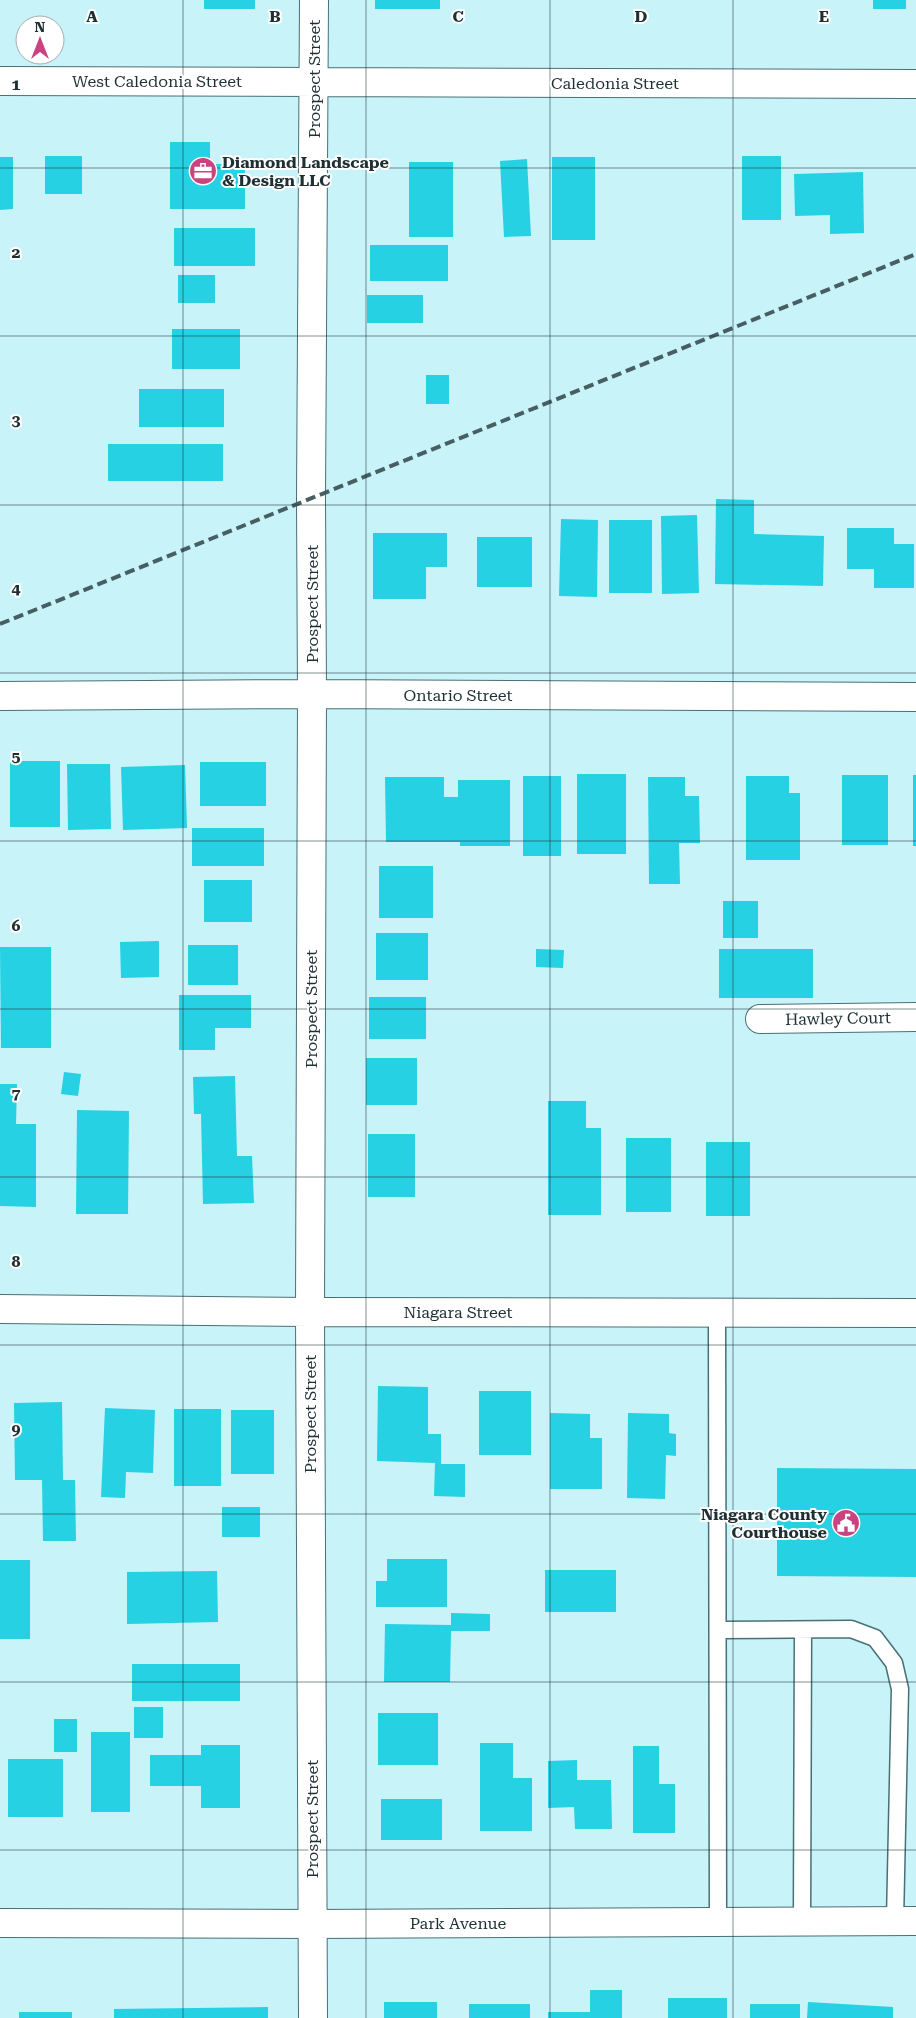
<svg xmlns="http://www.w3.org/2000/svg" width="916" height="2018" viewBox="0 0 916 2018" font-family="'Roboto Serif',serif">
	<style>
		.building { fill: #26d1e3 }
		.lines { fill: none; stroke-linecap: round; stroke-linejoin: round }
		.lane-casing { stroke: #487075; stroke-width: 19 }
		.street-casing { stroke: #487075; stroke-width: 30 }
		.secondary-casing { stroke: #487075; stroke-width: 30 }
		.lane { stroke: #fff; stroke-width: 16 }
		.street { stroke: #fff; stroke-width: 28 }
		.secondary { stroke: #fff; stroke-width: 28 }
		.rail { stroke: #475f63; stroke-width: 4; stroke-dasharray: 10 5; stroke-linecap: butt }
		.grid { fill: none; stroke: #1f3033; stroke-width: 1; stroke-opacity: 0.55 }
		.labels { text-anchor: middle; stroke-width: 4; stroke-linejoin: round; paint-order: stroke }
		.street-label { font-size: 16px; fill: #1f3033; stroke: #fff }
		.poi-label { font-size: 16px; font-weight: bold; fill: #1f3033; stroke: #fff; text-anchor: start }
		.grid-label { font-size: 16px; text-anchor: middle; font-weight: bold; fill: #1f3033; stroke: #fff; stroke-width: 4; stroke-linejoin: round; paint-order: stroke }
	</style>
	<rect width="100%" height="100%" fill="#c7f3f9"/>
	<path class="building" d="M204,0H255V9H204Z
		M375,0H440V9H375Z
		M873,0H906V9H873Z
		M170,142H210V164H245V209H170Z
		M45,156H82V194H45Z
		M742,156H781V220H742Z
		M0,157H13V209L0,210Z
		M552,157H595V240H552Z
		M527,159L531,236L504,237L500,161Z
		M409,162H453V237H409Z
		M863,172L864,233L830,234V215L795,216L794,174Z
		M174,228H255V266H174Z
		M370,245H448V281H370Z
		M178,275H215V303H178Z
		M367,295H423V323H367Z
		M172,329H240V369H172Z
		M426,375H449V404H426Z
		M139,389H224V427H139Z
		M108,444H223V481H108Z
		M716,499L754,500V534L824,536L823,586L715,584Z
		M697,515L699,593L662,594L661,516Z
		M561,519L598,520L597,597L559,596Z
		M609,520H652V593H609Z
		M847,528H894V544H914V588H874V569H847Z
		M373,533H447V567H426V599H373Z
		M477,537H532V587H477Z
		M10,761H60V827H10Z
		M200,762H266V806H200Z
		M67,764H110L111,829L68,830Z
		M185,765L187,828L123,830L121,767Z
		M577,774H626V854H577Z
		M842,775H888V845H842Z
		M913,775H916V846H913Z
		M523,776H561V856H523Z
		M746,776H789V793H800V860H746Z
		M385,777H444V797H458V780H510V846H460V842H386Z
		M648,777H685V796H699L700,843H679L680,884H649Z
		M192,828H264V866H192Z
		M379,866H433V918H379Z
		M204,880H252V922H204Z
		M723,901H758V938H723Z
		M376,933H428V980H376Z
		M159,941V977L121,978L120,942Z
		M188,945H238V985H188Z
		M0,947H51V1048H1Z
		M536,949L564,950L563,968L536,967Z
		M719,949H813V998H719Z
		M179,995H251V1028H215V1050H179Z
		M369,997H426V1039H369Z
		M366,1058H417V1105H366Z
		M64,1072L81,1074L78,1096L61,1094Z
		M235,1076L237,1156H252L254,1203L203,1204L201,1114H194L193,1077Z
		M0,1084H17L16,1124H36V1207L0,1206Z
		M548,1101H586V1128H601V1215H548Z
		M77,1110L129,1111L128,1214H76Z
		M368,1134H415V1197H368Z
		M626,1138H671V1212H626Z
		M706,1142H750V1216H706Z
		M378,1386L428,1387V1434H441V1464H465V1497L434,1496L435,1463L377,1461Z
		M479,1391H531V1455H479Z
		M62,1402L63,1480H75L76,1541H43L42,1480H15L14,1403Z
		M105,1408L155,1410L153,1473L126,1472L125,1498L101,1497Z
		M174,1409H221V1486H174Z
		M231,1410H274V1474H231Z
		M550,1413L590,1414V1438H602V1489H550Z
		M628,1413L669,1414V1433L676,1434V1456L666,1455L665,1499L627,1498Z
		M777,1468L916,1469V1577L777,1576Z
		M222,1507H260V1537H222Z
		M387,1559H447V1607H376V1581H387Z
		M0,1560H30V1639H0Z
		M545,1570H616V1612H545Z
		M217,1571L218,1622L127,1624V1572Z
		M451,1613L490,1614V1631H451L450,1682H384L385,1624L451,1625Z
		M132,1664H240V1701H132Z
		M134,1707H163V1738H134Z
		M378,1713H438V1765H378Z
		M54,1719H77V1752H54Z
		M91,1732H130V1812H91Z
		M480,1743H513V1778H532V1831H480Z
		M201,1745H240V1808H201V1786H150V1755H201Z
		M633,1746H659V1784H675V1833H633Z
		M8,1759H63V1817H8Z
		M577,1760V1780H611L612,1829H575L574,1807L548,1808V1761Z
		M381,1799H442V1840H381Z
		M590,1990H622V2018H548V2012H590Z
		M668,1998H727V2018H668Z
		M384,2002H437V2018H384Z
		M808,2002L893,2007V2018H807Z
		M469,2004H530V2018H469Z
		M750,2004H800V2018H750Z
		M268,2007V2018H114V2009Z
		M19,2012H72V2018H19Z"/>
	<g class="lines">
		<g class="lane-casing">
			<path id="lane" d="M717,1313L718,1922
				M718,1630L851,1629L875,1638L894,1663L900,1689L895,1921
				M802,1922L803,1630"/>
		</g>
		<g class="street-casing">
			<path id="street" d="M0,81L916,84
				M0,696L312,694L916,697
				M760,1019L916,1017
				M310,1312L312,694L311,498L314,0"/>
		</g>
		<g class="secondary-casing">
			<path id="secondary" d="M0,1309L310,1312L916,1313
				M310,1312L313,2018
				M0,1923L312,1924L916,1921"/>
		</g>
		<use href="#lane" class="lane"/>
		<use href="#street" class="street"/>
		<use href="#secondary" class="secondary"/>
		<path class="rail" d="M0,624L916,254"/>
	</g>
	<path class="grid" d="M183,0V2018M366,0V2018M550,0V2018M733,0V2018M0,168H916M0,336H916M0,505H916M0,673H916M0,841H916M0,1009H916M0,1177H916M0,1345H916M0,1514H916M0,1682H916M0,1850H916"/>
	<defs>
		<g id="office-disc" transform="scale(1.4375)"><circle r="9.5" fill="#ca4380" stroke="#fff"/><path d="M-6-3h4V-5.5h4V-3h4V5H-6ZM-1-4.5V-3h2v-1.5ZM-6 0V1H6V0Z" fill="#fff"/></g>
		<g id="civic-disc" transform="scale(1.4375)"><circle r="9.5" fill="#ca4380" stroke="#fff"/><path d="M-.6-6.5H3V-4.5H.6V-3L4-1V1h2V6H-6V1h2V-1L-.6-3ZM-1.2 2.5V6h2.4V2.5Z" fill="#fff"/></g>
	</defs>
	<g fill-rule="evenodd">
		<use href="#office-disc" x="203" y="171"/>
		<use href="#civic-disc" x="846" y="1523"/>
	</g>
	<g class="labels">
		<g class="street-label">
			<text transform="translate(314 79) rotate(-90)" y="6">Prospect Street</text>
			<text x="157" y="87">West Caledonia Street</text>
			<text x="615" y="89">Caledonia Street</text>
			<text transform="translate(312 604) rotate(-90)" y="6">Prospect Street</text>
			<text x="458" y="701">Ontario Street</text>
			<text transform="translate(311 1009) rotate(-90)" y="6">Prospect Street</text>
			<text transform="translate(838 1018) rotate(-1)" y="6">Hawley Court</text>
			<text x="458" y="1318">Niagara Street</text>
			<text transform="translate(310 1414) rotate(-90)" y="6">Prospect Street</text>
			<text transform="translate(312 1819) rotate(-90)" y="6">Prospect Street</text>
			<text x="458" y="1929">Park Avenue</text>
		</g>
		<g class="poi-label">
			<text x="222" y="168">Diamond Landscape<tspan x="222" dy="18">&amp; Design LLC</tspan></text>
			<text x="827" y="1520" text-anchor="end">Niagara County<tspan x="827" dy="18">Courthouse</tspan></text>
		</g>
	</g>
	<g class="grid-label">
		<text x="92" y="22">A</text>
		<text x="275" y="22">B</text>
		<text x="458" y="22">C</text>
		<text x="641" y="22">D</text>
		<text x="824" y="22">E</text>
		<text x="16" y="90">1</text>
		<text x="16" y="258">2</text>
		<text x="16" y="426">3</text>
		<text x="16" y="594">4</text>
		<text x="16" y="762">5</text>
		<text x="16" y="931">6</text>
		<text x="16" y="1099">7</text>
		<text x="16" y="1267">8</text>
		<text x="16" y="1435">9</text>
	</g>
	<g transform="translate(40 40)"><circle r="24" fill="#ffffff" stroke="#a5acad"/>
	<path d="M0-4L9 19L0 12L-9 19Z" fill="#ca4380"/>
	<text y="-8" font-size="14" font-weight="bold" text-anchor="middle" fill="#1f3033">N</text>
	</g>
</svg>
